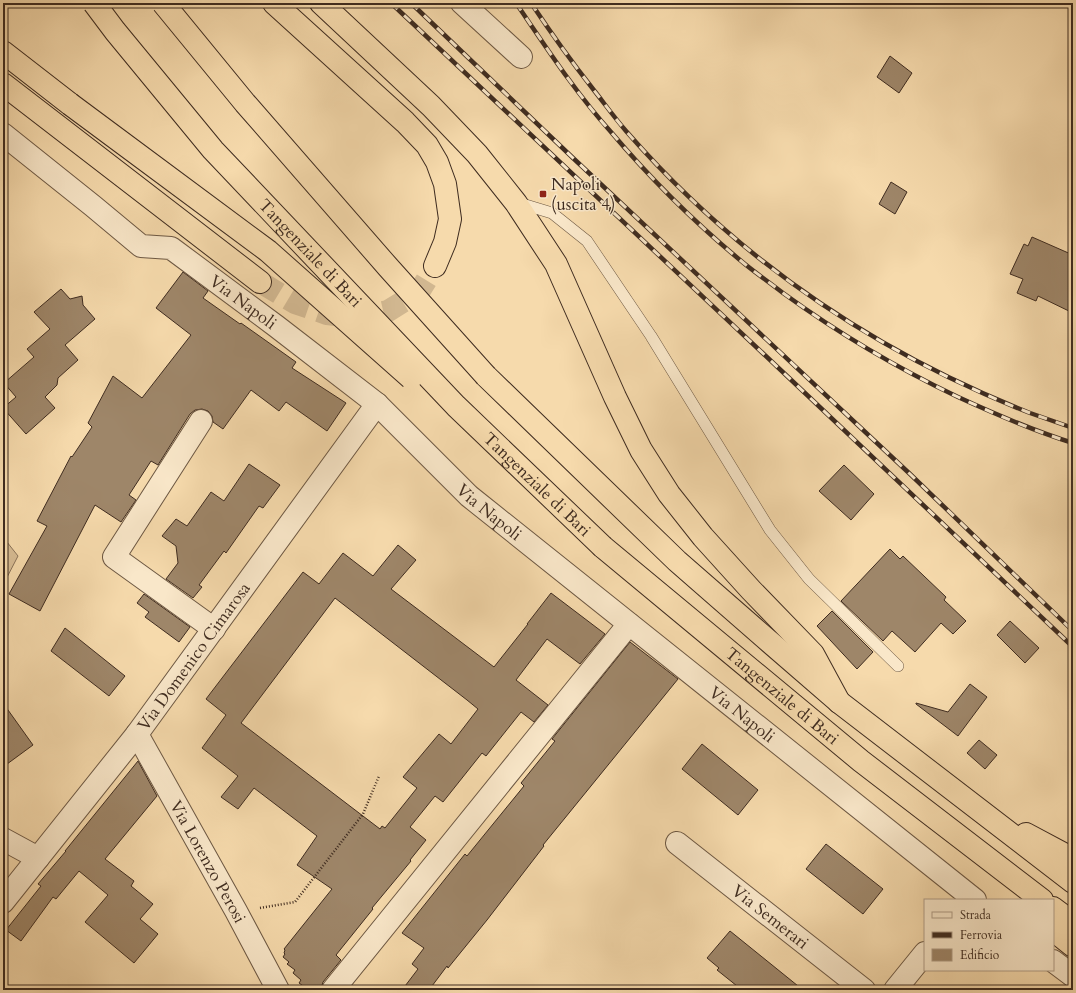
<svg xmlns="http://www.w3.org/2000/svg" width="1076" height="993" viewBox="0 0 1076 993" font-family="Cardo,serif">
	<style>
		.green { fill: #d7bc94; stroke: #8b745a }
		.building { fill: #9e8669; stroke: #3f2c20; fill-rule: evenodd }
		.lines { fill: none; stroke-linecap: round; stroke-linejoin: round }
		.highway-tunnel { stroke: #d1b790; stroke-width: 22; stroke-dasharray: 22 11; stroke-linecap: butt }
		.lane-casing { stroke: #6d5843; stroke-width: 12 }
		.street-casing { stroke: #6d5843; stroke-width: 24 }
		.highway-casing { stroke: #3f2c20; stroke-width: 24 }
		.path { stroke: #3f2c20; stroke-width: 2.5; stroke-dasharray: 1 2; stroke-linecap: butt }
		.lane { stroke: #f9e7c9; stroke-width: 11 }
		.street { stroke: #f9e7c9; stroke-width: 22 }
		.highway { stroke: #f6daac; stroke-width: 22 }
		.rail-casing { stroke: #3f2c20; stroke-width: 4.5 }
		.rail { stroke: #f9e7c9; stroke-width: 3; stroke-dasharray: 9; stroke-linecap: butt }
		.highway-bridge-casing { stroke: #3f2c20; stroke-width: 24; stroke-linecap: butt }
		.highway-bridge { stroke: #f6daac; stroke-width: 22 }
		.poi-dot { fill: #8f2418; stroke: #f9e7c9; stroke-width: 1.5 }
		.labels { text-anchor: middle; stroke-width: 3; stroke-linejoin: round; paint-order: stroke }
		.poi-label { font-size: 17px; fill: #3f2c20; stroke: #f9e7c9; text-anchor: start }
		.street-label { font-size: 17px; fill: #3f2c20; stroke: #f9e7c9 }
	</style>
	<rect width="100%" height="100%" fill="#f6daac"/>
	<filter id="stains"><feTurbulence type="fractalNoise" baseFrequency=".005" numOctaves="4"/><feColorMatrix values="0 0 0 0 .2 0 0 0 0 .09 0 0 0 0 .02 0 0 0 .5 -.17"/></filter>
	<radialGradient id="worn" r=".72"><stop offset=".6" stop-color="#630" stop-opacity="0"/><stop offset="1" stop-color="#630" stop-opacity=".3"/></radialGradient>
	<path class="green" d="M3,537L18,556L3,585Z"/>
	<path class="building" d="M890,56L912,73L899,93L877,77Z
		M891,182L907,192L895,214L879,204Z
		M1032,237L1073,255V313L1038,296L1036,301L1017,293L1023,279L1010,274L1024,244L1028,246Z
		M183,272L208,291L203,298L240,324L241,323L296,362L292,368L346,403L327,431L286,402L279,411L251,390L223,429L213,422L212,416L208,411L202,409L195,410L190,414L158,465L151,461L129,495L136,500L121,522L95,505L40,611L9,594L47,526L37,521L71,456L72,457L92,427L88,423L113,376L142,398L191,335L156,308Z
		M61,289L70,299L82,296L83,305L95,319L65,345L78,360L58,378L57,385L45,397L55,408L26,434L3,408L16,397L4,383L34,357L27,349L50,329L34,312Z
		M249,464L280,485L263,508L259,506L226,553L224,551L199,585L202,587L193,598L166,579L178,563L176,546L162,536L176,519L187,526L211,492L224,501Z
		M844,465L874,494L851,520L819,491Z
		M398,545L416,560L391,589L494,667L528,624H527L551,593L605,634L580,664L547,639L516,680L548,705L534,722L521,712L486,756L482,753L443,802L435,796L410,827L426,840L410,860L411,861L372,908L373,909L336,955L341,960L323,982L321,989L320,990H309L299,983L301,980L293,973L295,970L287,964L289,962L283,957L285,954L284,953L285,950L284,949L332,889L297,865L317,836L254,788L238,809L221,797L238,776L202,748L226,715L206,699L303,572L319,584L343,553L373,576ZM335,598L467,700L478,709L451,744L439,734L403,777L417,788L385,828L382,826L380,829L241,723Z
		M890,549L900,559L903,556L946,597L944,600L966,621L953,634L941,623L915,652L892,631L883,641L841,601Z
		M144,594L190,627L179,642L145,617L149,612L137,603Z
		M832,611L873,652L857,669L817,626Z
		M1010,621L1039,648L1025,663L997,635Z
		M65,628L125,676L109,696L51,651Z
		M630,642L678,679L543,845L544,846L487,920L448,968L447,966L429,990H402L418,969L412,964L424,948L402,933L465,854L467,856L524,786L521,783L555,741L552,739Z
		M970,684L987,697L958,736L916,704V703L948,712Z
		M3,703L33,745L3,767Z
		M979,740L997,755L985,769L967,753Z
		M702,744L758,790L738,815L682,769Z
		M138,761L157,796L105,859L134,881L131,886L153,904L140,919L158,934L134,963L85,922L108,895L79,871L56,899L53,897L21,941L6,930L41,886L38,884L66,851H65Z
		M826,844L883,889L863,914L806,869Z
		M730,931L803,990H742L717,970L719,968L707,958Z"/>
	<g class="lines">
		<path class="highway-tunnel" d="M260,282L295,303L327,314L358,318L388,311L419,292L435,266"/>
		<g class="lane-casing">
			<path id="lane" d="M519,203L552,213L587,241L651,336L770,530L809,579L898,666"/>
		</g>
		<g class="street-casing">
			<g id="street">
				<path d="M462,3L521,57"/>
				<path id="s1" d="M3,134L93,206L141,246L171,248L276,326L377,404L469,496L975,900"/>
				<path d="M201,421L114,557L214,629"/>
				<path id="s2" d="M137,734L236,911L278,990"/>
				<path d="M3,839L38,858"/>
				<path id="s3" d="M677,843L864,990"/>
				<path id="s4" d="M3,902L137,734L377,404"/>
				<path d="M1053,961L1073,976"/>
				<path d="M333,990L629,624"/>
				<path d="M895,990L925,953"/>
			</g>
		</g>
		<g class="highway-casing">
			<g id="highway">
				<path d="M274,3L405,122L427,145L437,162L445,184L450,219L445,242L435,266"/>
				<path d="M321,3L431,106L477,154L516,203L556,264L615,397L641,450L669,494L703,537L751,590L813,654L839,702"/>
				<path d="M3,52L70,104"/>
				<path d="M3,84L260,282"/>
				<path d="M486,376L677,561L764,637L839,702L1073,882"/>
				<path id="s5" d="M603,547L861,761L1042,900"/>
				<path d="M1026,834L1073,859"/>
				<path d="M1053,908L1073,923"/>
				<path d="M1053,930L1073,946"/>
			</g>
		</g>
		<path class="path" d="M260,908L295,902L363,814L379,776"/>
		<use href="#lane" class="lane"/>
		<use href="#street" class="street"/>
		<use href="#highway" class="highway"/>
		<g class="rail-casing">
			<path id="rail" d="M391,3L787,376L1073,647
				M411,3L573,158L910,474L1073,631
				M516,3C546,47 575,92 611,132C650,178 693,221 740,260C754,272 769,282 783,293C838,333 897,368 958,397C995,414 1034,431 1073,443
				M531,3C551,33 571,61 593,89C604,103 614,117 626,131C737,258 872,351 1030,413C1044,418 1059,423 1073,428"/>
		</g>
		<use href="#rail" class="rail"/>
		<g class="highway-bridge-casing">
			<g id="highway-bridge">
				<path id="s6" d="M94,3L115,31L213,150L456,406L603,547"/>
				<path d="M163,3L245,103L388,267L486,376"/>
				<path d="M70,104L268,251L411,378"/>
			</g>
		</g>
		<use href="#highway-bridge" class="highway-bridge"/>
	</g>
	<rect class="poi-dot" x="539" y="190" width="8" height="8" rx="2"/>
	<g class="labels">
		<g class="poi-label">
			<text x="551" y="190">Napoli<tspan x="551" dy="20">(uscita 4)</tspan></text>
		</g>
		<g class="street-label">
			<text dy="6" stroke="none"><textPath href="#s6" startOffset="331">Tangenziale di Bari</textPath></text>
			<text dy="6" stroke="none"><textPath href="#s1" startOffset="298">Via Napoli</textPath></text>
			<text dy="6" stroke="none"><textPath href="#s6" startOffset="655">Tangenziale di Bari</textPath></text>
			<text dy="6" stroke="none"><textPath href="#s1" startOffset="622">Via Napoli</textPath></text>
			<text dy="6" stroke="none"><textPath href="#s4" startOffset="311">Via Domenico Cimarosa</textPath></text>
			<text dy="6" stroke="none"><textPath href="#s5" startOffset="233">Tangenziale di Bari</textPath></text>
			<text dy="6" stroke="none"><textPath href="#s1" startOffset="946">Via Napoli</textPath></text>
			<text dy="6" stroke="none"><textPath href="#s2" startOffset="146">Via Lorenzo Perosi</textPath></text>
			<text dy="6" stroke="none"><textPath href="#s3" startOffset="119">Via Semerari</textPath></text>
		</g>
	</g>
	<rect width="1076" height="993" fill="none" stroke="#f6daac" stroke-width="16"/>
	<rect x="4" y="4" width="1068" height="985" fill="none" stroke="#3f2c20" stroke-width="2"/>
	<rect x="8" y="8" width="1060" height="977" fill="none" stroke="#3f2c20"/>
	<rect x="924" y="899" width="130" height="72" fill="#f9e7c9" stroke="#af9c85"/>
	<rect x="932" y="912" width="20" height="6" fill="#f9e7c9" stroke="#af9c85"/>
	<text x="960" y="919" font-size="12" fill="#3f2c20">Strada</text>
	<rect x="932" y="932" width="20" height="6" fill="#3f2c20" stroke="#af9c85"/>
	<text x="960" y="939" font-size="12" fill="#3f2c20">Ferrovia</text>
	<rect x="932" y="949" width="20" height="12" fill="#9e8669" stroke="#af9c85"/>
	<text x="960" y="959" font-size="12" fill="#3f2c20">Edificio</text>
	<rect width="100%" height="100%" filter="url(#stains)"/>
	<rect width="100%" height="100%" fill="url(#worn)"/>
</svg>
